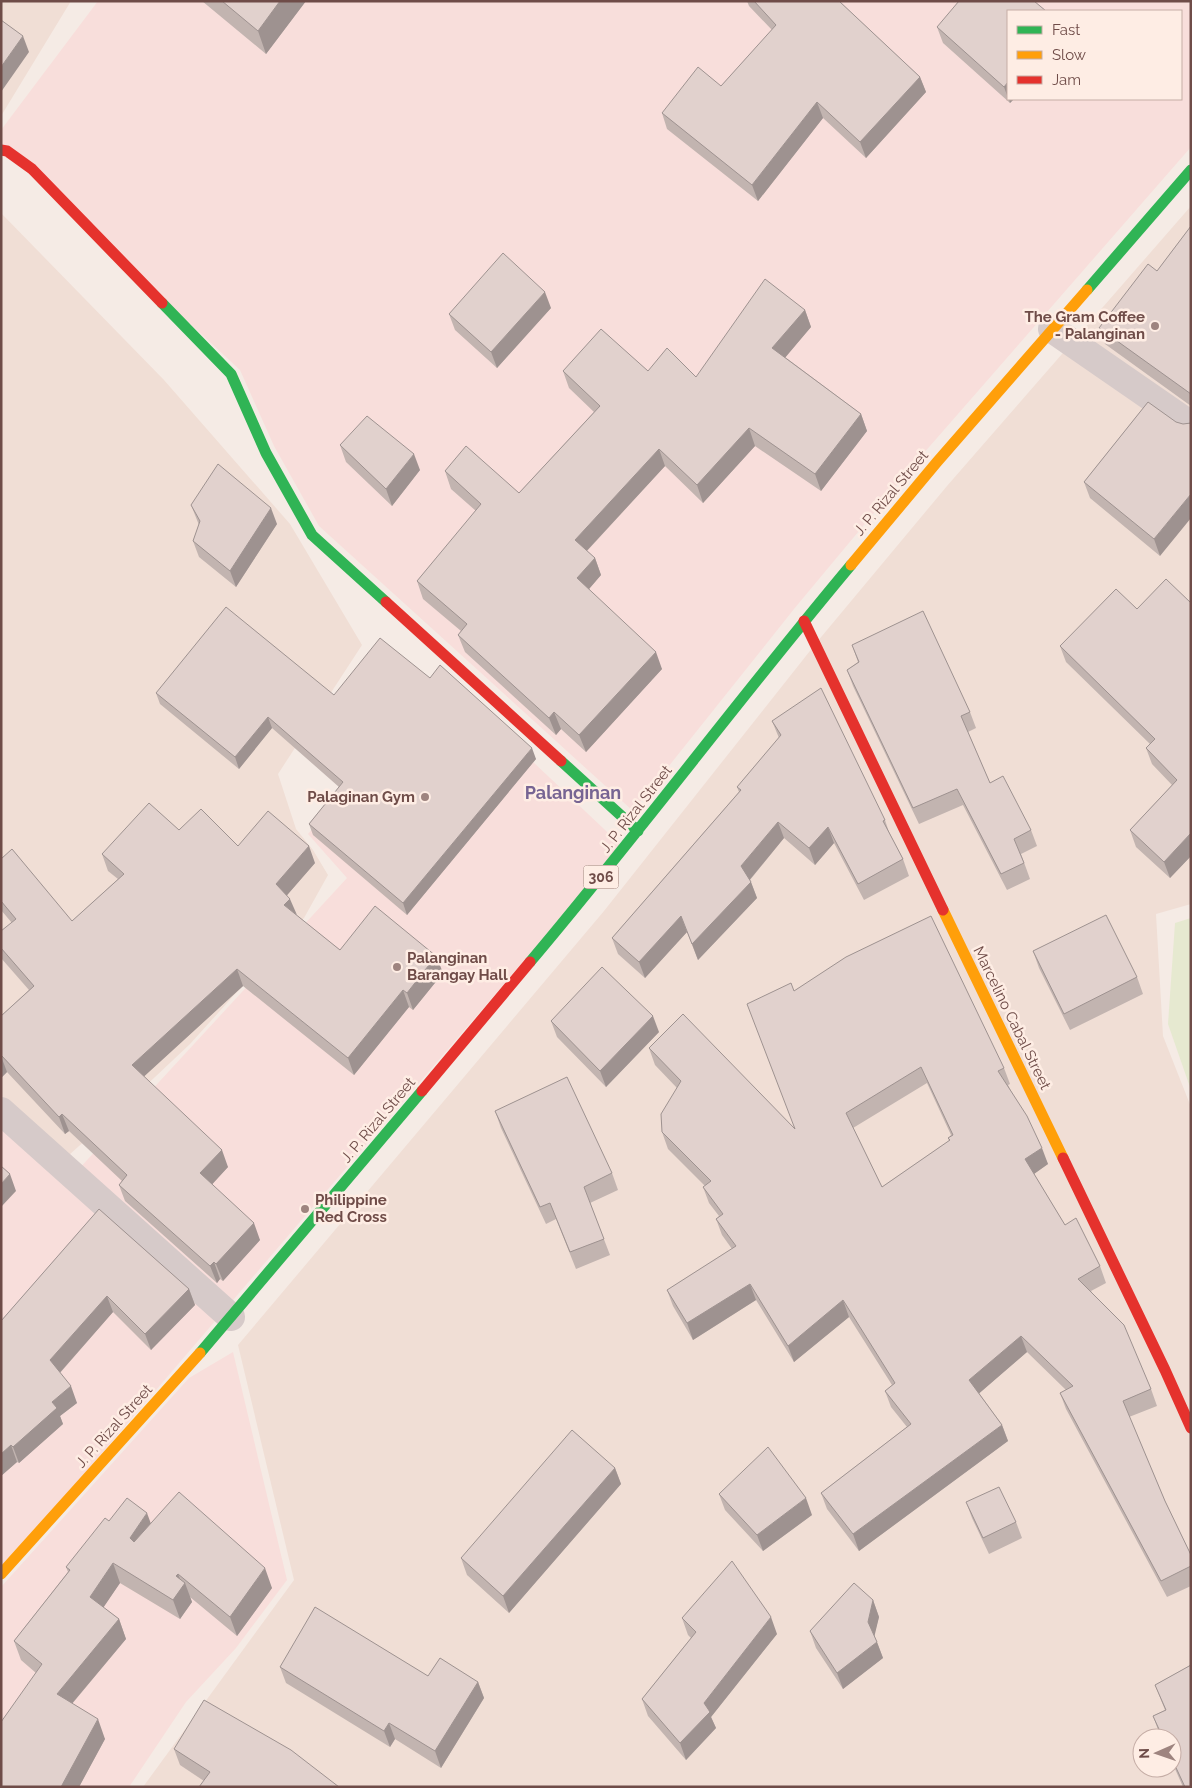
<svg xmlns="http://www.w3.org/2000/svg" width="1192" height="1788" viewBox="0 0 1192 1788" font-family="Raleway,sans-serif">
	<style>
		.residential { fill: #f0ded5; fill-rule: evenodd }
		.commercial { fill: #f8dedb; fill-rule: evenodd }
		.green { fill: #e6e9d0 }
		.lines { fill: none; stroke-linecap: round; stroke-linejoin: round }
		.street { stroke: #d6cac9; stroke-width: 28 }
		.fast { stroke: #30b455; stroke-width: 11 }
		.slow { stroke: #ff9f0a; stroke-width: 11 }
		.jam { stroke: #e5322d; stroke-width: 11 }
		.wall { fill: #c2b4b0; fill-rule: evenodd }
		.shaded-wall { fill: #9e9290 }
		.building { fill: #e1d1cd; stroke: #9e9290; fill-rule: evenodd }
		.poi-dot { fill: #9e847f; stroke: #feede4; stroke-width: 2 }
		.labels { text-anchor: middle; stroke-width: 5; stroke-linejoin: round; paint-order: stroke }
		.shield { fill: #feede4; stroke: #9a7c77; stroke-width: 1 }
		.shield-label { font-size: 14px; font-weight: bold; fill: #6f4c48 }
		.poi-label { font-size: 15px; font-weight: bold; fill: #6f4c48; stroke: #feede4; text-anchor: end }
		.street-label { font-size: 15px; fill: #6f4c48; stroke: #feede4 }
		.quarter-label { font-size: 18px; font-weight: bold; fill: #776493; stroke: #feede4 }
	</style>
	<rect width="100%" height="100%" fill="#f5ebe5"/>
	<path class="residential" d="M1,1H71L1,116Z
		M1191,206V904L1156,914L1163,1036L1191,1107V1787H143L294,1580L238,1345L604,911L817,642L947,486ZM1142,1738H1172V1768H1142Z
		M1,213L164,380L290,524L362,645L278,774L296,829L313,850L328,875L304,918L190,1044L137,1094L69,1155L1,1096Z"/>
	<path class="commercial" d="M98,1H1187L1191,5V147L923,454L794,609L633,811L319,526L274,446L240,370L1,148V130ZM1008,11H1181V99H1008Z
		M441,675L622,846L1,1571V1127L65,1184L347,878L308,834Z
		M233,1352L287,1580L236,1648L186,1702L129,1787H1V1587L189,1378Z"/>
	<path class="green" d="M1191,918V1090L1168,1024L1175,923Z"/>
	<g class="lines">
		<path class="street" d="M1052,329L1191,425
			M1,1111L231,1317"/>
		<path class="fast" d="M1087,290L1191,170
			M162,303L231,374L266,453L312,535L386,602
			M561,761L638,831
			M530,962C640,832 741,696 851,565
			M200,1353L422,1091"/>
		<path class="slow" d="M851,565L937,462L1087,290
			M943,910L1063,1158
			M1,1574L200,1353"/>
		<path class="jam" d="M1,150L7,151L32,169L162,303
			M386,602L561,761
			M804,621L943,910
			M422,1091L530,962
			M1063,1158L1165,1370L1191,1428"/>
	</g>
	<path class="wall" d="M202,1H306L266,54Z
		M747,1H839L920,77L926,92L866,158L823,118L758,201L667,129L662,113L721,86L772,30L749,6Z
		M1008,11V99H1014L1010,103L943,43L937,27Z
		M1191,226V406L1105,344L1099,328L1157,271Z
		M551,308L497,368L455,330L449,314Z
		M805,310L811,327L785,357L861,414L867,431L821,491L755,446L703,503L665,466L587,551L595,558L601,575L589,589L662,669L586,752L561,729L556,735L465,652L458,635L461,631L423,599L417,581L476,511L451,489L445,471L519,493L594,412L569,388L563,371H648L696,377Z
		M1148,402L1160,556L1090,498L1084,482Z
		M340,445L420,470L392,506L346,462Z
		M191,505L277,524L236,587L199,557L193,541L199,525Z
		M1191,603V856L1170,878L1136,847L1130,830L1172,785L1152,764L1146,748L1150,744L1066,662L1060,646L1137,609Z
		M852,645L970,712L976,728L968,732L990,783L1031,830L1037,846L1021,854L1030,879L1007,890L963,805L919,824L853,686L847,670L858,662Z
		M430,678L536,759L407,915L313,835L309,824L339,787L272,728L239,769L160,704L156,693L334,695Z
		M772,721L885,820L889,832L903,859L909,876L864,900L834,843L815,865L784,838L750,880L757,898L698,960L687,932L645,978L618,954L612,938L739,792L737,787L779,738Z
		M179,830L238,846L315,863L287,895L296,915L340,950L436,956L443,973L413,1010L409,1007L354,1075L243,986L144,1076L228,1167L212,1184L260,1240L223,1281L220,1279L217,1283L125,1201L119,1185L122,1181L69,1131L65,1134L7,1072L1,1078V1016L29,990L1,958V931L12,923L1,910V859L72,921L118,879L108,871L102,854Z
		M1033,951L1137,977L1143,994L1070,1030L1039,968Z
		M794,991L1004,1068L1010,1084L1008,1085L1048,1164L1034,1174L1065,1225L1100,1266L1106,1283L1091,1291L1151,1389L1157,1406L1129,1417L1165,1501L1191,1555V1586L1167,1597L1066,1409L1060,1393L1066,1390L1027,1352L979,1393L1002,1425L1008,1441L859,1551L827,1509L821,1493L907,1427L891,1407L885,1391L892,1385L849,1317L794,1362L756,1300L693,1340L673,1306L667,1290L732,1249L722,1235L716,1219L719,1216L709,1203L703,1187L705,1186L668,1149L662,1132L677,1088L655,1065L649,1048L794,1129ZM927,1083L951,1135L948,1138L949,1141L882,1187L853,1128Z
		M551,1021L659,1032L606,1087L557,1037Z
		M495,1111L612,1173L618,1190L590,1203L610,1255L576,1269L556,1219L546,1224L501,1128Z
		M99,1209L189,1289L195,1305L151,1350L113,1312L60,1373L77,1403L60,1416L63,1424L19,1463L17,1462L1,1476V1321Z
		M615,1468L621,1484L509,1613L467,1575L461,1558Z
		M719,1494L812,1515L763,1551L725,1510Z
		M966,1502L1016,1522L1022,1538L989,1554L972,1518Z
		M109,1521L151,1523L272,1588L237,1636L190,1597L192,1602L180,1619L120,1583L103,1607L119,1619L126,1639L72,1704L105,1739L79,1787H1L36,1673L21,1660L14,1641L68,1572L66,1567Z
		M873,1600L879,1617L874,1635L883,1658L843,1689L816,1648L810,1631Z
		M682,1618L777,1634L711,1717L716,1728L686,1760L648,1716L642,1699L691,1638L688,1635Z
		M1191,1665V1787H1183L1172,1762V1738H1161L1153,1716L1165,1710L1155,1685Z
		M280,1667L428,1676L478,1682L484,1698L441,1768L395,1739L390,1747L286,1683Z
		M174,1749L339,1787L204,1781L180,1765Z"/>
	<path class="shaded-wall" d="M280,1H306L266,54L258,31Z
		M23,36L29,52L1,92V67Z
		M920,77L926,92L866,158L860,142Z
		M1008,82V98L1004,87Z
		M1009,99H1014L1010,103Z
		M817,102L823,118L758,201L752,185Z
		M545,292L551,308L497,368L491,352Z
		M805,310L811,327L779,365L772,348Z
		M861,414L867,431L821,491L815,474Z
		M749,428L755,446L703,503L697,485Z
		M659,449L665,466L581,557L575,540Z
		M414,454L420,470L392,506L386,489Z
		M1191,494V518L1160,556L1154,539Z
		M271,508L277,524L236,587L230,571Z
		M595,558L601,575L583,596L577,578Z
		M656,652L662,669L586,752L579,735Z
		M554,712L561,729L556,735L549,718Z
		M268,717L272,728L239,769L235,757Z
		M532,748L536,759L407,915L403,903Z
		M778,822L784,838L747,883L741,866Z
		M828,827L834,843L815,865L809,848Z
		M1191,833V856L1170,878L1164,862Z
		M309,846L315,863L282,901L276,884Z
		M751,882L757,898L698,960L692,944Z
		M290,899L297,915L284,905Z
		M681,916L687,932L645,978L639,962Z
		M436,956L443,973L413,1010L407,993Z
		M237,969L243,986L138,1082L132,1065Z
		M403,990L409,1007L354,1075L348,1058Z
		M653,1016L659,1032L606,1087L600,1071Z
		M1,1056L7,1072L1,1078Z
		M62,1114L69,1131L65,1134L59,1117Z
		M1042,1148L1048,1164L1031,1176L1025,1159Z
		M222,1150L228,1167L207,1190L200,1173Z
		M10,1174L16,1191L1,1207V1184Z
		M254,1223L260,1240L223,1281L216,1264Z
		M214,1262L220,1279L217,1283L210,1266Z
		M750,1284L756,1300L693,1340L687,1323Z
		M189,1289L195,1305L151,1350L145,1334Z
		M107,1296L113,1312L56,1377L50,1360Z
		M843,1300L849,1317L794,1362L788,1346Z
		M1021,1336L1027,1352L975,1397L969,1380Z
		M71,1386L77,1403L60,1416L63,1424L19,1463L13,1447L52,1402Z
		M1002,1425L1008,1441L859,1551L853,1534Z
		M11,1445L17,1462L1,1476V1454Z
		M615,1468L621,1484L509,1613L503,1596Z
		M806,1498L812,1515L763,1551L757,1535Z
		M147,1513L154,1532L137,1558L130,1538Z
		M113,1563L120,1583L97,1617L90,1597Z
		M265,1568L272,1588L237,1636L230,1617Z
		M178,1574L183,1586L185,1583L192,1602L180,1619L173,1600L176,1576Z
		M873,1600L879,1617L874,1638L868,1622Z
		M771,1617L777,1634L711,1717L716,1728L686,1760L680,1743L704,1703Z
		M119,1619L126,1639L64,1713L57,1694Z
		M877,1642L883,1658L843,1689L837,1673Z
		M478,1682L484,1698L441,1768L435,1751Z
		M98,1719L105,1739L79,1787H61Z
		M389,1723L395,1739L390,1747L384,1731Z"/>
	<path class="building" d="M222,1H280L258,31Z
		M754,1H839L920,77L860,142L817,102L752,185L662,113L698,67L721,86L776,25Z
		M959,1H1034L1046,11H1008V82L1004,87L937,27Z
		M1,20L23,36L1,67Z
		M1191,226V394L1099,328L1148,264L1157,271Z
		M503,253L545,292L491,352L449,314Z
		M765,279L805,310L772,348L861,414L815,474L749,428L697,485L659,449L575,540L595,558L577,578L656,652L579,735L554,712L549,718L458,635L467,624L417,581L481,504L445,471L466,446L519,493L600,406L563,371L601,329L648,371L667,348L696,377Z
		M1148,402L1176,422L1183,424L1191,423V494L1154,539L1084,482Z
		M367,416L414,454L386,489L340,445Z
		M218,464L271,508L230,571L193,541L200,521L191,505Z
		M1166,579L1191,603V833L1164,862L1130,830L1177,780L1146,748L1155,739L1060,646L1116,589L1137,609Z
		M226,607L334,695L380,638L430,678L440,665L532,748L403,903L309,824L343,782L268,717L235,757L156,693Z
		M923,611L970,712L961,716L990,783L1003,776L1031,830L1014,839L1024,863L1001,874L957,789L913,808L847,670L859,662L852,645Z
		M821,688L885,820L883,821L903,859L858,884L828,827L809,848L778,822L741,866L751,882L692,944L681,916L639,962L612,938L741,790L737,787L781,735L772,721Z
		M149,803L179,830L201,809L238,846L268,811L309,846L276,884L290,899L284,905L340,950L375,906L436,956L407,993L403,990L348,1058L237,969L132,1065L222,1150L200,1173L254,1223L216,1264L214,1262L210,1266L119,1185L127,1175L62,1114L59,1117L1,1055V1016L34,986L1,948V931L16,919L1,901V859L12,849L72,921L124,874L102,854Z
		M1106,915L1137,977L1064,1014L1033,951Z
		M931,916L1004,1068L998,1071L1027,1116L1042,1148L1025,1159L1065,1225L1076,1218L1100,1266L1078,1279L1124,1325L1151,1389L1123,1401L1165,1501L1191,1555V1566L1161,1581L1060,1393L1073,1386L1021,1336L969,1380L1002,1425L853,1534L821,1493L911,1424L885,1391L895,1383L843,1300L788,1346L750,1284L687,1323L667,1290L736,1246L716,1219L723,1214L703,1187L711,1181L662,1132L661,1114L681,1081L649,1048L683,1014L795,1129L747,1004L791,983L794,991L846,957ZM921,1067L953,1135L948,1138L950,1140L882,1187L846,1113Z
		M602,967L653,1016L600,1071L551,1021Z
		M567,1077L612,1173L584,1187L604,1239L570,1252L550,1203L540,1207L495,1111Z
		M1,1166L10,1174L1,1184Z
		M99,1209L189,1289L145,1334L107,1296L50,1360L71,1386L52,1402L57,1408L13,1447L11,1445L1,1454V1321Z
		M572,1430L615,1468L503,1596L461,1558Z
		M768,1447L806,1498L757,1535L719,1494Z
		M999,1487L1016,1522L983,1538L966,1502Z
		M179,1492L265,1568L230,1617L178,1574L176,1576L185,1583L173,1600L113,1563L90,1597L119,1619L57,1694L98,1719L61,1787H1V1722L42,1664L14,1641L70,1570L66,1567L105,1518L109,1521L127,1498L147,1513L130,1538L134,1542Z
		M732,1561L771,1617L704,1703L710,1712L680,1743L642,1699L696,1632L682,1618Z
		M854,1583L873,1600L868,1622L877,1642L837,1673L810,1631Z
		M315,1607L428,1676L440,1658L478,1682L435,1751L389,1723L384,1731L280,1667Z
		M1191,1665V1787H1185L1172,1759V1738H1163L1153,1716L1166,1710L1155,1685Z
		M204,1700L291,1750L339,1787H199L210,1772L174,1749Z"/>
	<g class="poi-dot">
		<circle cx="1155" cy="326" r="5"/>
		<circle cx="425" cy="797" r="5"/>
		<circle cx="397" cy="967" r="5"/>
		<circle cx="305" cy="1209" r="5"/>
	</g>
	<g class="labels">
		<rect class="shield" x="583.5" y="865.5" width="35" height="23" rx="4"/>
		<g class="shield-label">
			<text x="601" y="882">306</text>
		</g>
		<g class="poi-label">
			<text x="1145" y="322">The Gram Coffee<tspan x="1145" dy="17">- Palanginan</tspan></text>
			<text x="415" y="802">Palaginan Gym</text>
			<text x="407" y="963" text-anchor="start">Palanginan<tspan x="407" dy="17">Barangay Hall</tspan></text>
			<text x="315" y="1205" text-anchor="start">Philippine<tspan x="315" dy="17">Red Cross</tspan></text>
		</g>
		<g class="street-label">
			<text transform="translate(891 493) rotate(-50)" y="5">J. P. Rizal Street</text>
			<text transform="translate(636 809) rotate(-52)" y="5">J. P. Rizal Street</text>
			<text transform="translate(1012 1018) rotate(64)" y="5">Marcelino Cabal Street</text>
			<text transform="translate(378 1120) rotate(-50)" y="5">J. P. Rizal Street</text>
			<text transform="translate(114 1426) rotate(-48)" y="5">J. P. Rizal Street</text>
		</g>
		<g class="quarter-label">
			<text x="573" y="799">Palanginan</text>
		</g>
	</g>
	<rect width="1192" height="1788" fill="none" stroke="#6f4c48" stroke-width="5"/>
	<rect x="1007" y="10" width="175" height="90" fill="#feede4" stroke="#c5ada6"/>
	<rect x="1017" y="26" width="25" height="8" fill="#30b455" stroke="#c5ada6"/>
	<text x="1052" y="35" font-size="15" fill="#6f4c48">Fast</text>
	<rect x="1017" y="51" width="25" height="8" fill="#ff9f0a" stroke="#c5ada6"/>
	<text x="1052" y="60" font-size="15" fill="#6f4c48">Slow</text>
	<rect x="1017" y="76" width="25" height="8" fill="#e5322d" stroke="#c5ada6"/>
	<text x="1052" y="85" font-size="15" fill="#6f4c48">Jam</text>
	<g transform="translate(1157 1753) rotate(268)"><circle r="24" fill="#feede4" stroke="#c5ada6"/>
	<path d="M0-4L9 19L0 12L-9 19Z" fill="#9e847f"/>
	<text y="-8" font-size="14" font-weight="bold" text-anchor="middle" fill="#6f4c48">N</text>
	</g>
</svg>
